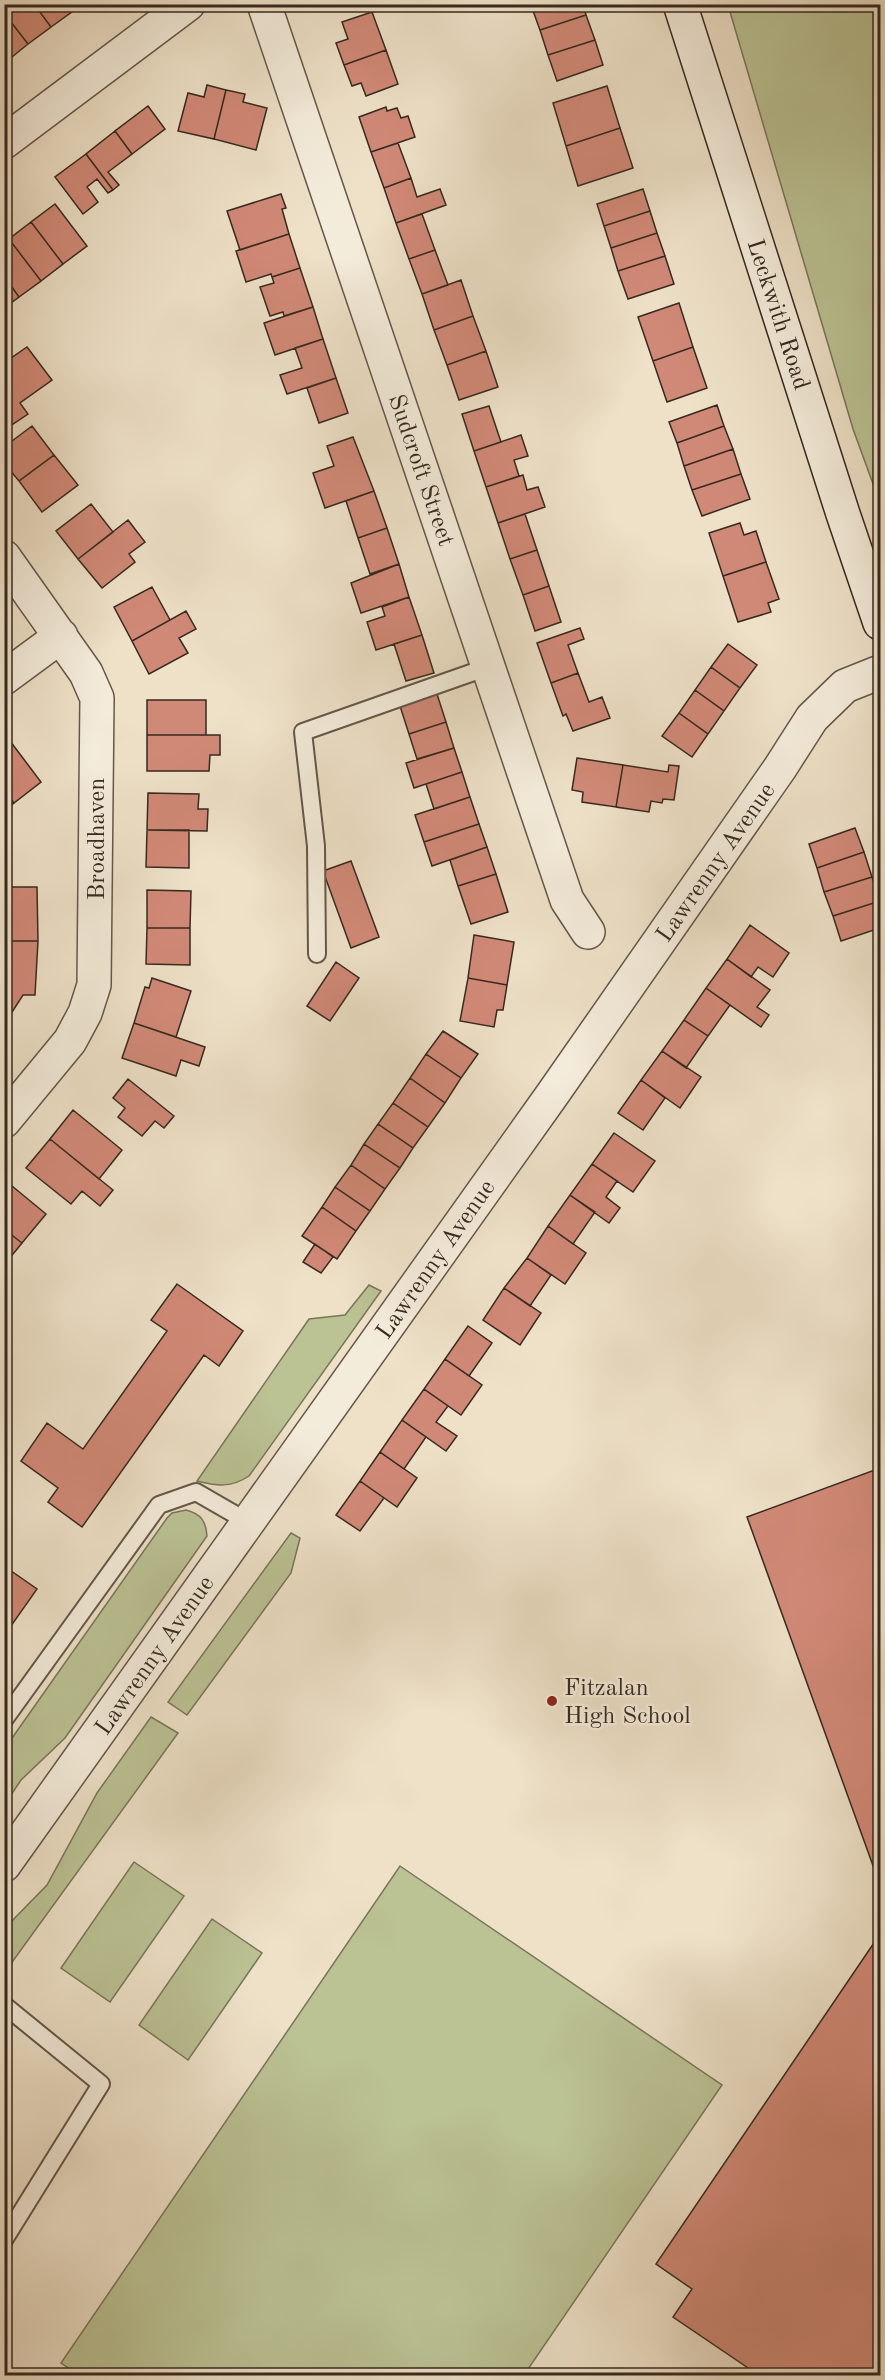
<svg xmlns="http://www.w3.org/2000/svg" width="885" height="2380" viewBox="0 0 885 2380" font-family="'Old Standard TT',serif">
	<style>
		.green { fill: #bbc294; stroke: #78765a; stroke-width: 1.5 }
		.building { fill: #d18977; stroke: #362920; stroke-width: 1.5 }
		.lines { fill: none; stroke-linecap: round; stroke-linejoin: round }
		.lane-casing { stroke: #64574a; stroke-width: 20 }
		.street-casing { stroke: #64574a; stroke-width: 36 }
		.secondary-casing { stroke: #362920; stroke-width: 36 }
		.lane { stroke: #f4ecdb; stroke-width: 16 }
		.street { stroke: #f4ecdb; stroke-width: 33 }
		.secondary { stroke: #f4ecdb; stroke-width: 33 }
		.poi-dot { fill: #8f2418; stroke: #f4ecdb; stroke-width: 2 }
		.labels { text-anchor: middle; stroke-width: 5; stroke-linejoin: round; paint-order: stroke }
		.street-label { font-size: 24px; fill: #362920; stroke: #f4ecdb }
		.poi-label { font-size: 24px; fill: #362920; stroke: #f4ecdb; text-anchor: start }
	</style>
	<rect width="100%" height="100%" fill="#eee1c8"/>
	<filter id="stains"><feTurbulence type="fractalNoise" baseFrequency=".00333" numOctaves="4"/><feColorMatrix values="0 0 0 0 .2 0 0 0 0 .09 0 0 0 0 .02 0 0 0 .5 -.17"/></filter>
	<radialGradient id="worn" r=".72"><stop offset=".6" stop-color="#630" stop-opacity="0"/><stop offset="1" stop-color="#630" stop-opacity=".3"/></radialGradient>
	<path class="green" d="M728,5H880V503L853,429Z
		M369,1285L381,1291L249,1476C231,1488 217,1486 197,1481L309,1319L345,1315Z
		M186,1510C201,1514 206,1521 207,1536L65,1738L21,1780L5,1804V1748L167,1518L172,1513Z
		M291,1533L300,1538L291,1573L187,1715L168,1702Z
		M151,1717L178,1733L5,1972V1928L47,1885L97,1793Z
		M134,1862L184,1896L110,2002L61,1968Z
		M400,1866L722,2085L524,2375H79L61,2363Z
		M212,1919L262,1953L188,2060L139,2025Z"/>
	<path class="building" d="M8,4H34L51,27L28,44L4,13V7Z
		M34,4H73L76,9L51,27Z
		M544,4H583L586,15L540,30L532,8Z
		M372,12L386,50L344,65L336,43L348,39L342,22Z
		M4,13L28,44L7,61L4,58Z
		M586,15L595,40L548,55L540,30Z
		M595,40L603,65L557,81L548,55Z
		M386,50L398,84L366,96L361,83L352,86L344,65Z
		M207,85L226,90L214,139L178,131L188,93L204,97Z
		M607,86L620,128L566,146L553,103Z
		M226,90L245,94L243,102L267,108L256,150L214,139Z
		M148,106L165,129L132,154L115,131Z
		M386,107L387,111L397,108L401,118L408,116L415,137L371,152L359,117Z
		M620,128L633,168L578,186L566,146Z
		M115,131L132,154L108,172L119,185L113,190L86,154Z
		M398,143L411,178L384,188L371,152Z
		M86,154L113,190L108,193L97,179L87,187L98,202L83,214L55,177Z
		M411,178L417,197L440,189L446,205L396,223L384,188Z
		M643,189L650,211L604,226L597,204Z
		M281,194L286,208L282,209L289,234L240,250L227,211Z
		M55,204L87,246L63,264L31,222Z
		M650,211L657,233L611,248L604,226Z
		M422,214L435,250L409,259L396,223Z
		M31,222L63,264L41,281L9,239Z
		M657,233L665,256L618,271L611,248Z
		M289,234L300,268L272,277L271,274L246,282L236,251Z
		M9,239L41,281L19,297L4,276V242Z
		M435,250L448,285L422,294L409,259Z
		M665,256L674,284L628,299L618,271Z
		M300,268L313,307L284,316L283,312L270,316L260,287L274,283L272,277Z
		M4,276L19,297L4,308Z
		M461,280L473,316L434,330L422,294Z
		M679,303L693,347L653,361L638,317Z
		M313,307L323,339L275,355L264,323Z
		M473,316L486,351L447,365L434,330Z
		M323,339L336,378L287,394L280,375L302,368L295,348Z
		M27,347L52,380L20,403L28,414L4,430V363Z
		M693,347L707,388L667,402L653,361Z
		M486,351L498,387L459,400L447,365Z
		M336,378L348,413L319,423L307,388Z
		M717,405L724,426L677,443L669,422Z
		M489,406L501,442L474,451L462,414Z
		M32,426L54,455L19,481L4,463V447Z
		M724,426L733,449L684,466L677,443Z
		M521,435L528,456L514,460L519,476L486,487L474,451Z
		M353,437L374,491L325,508L313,473L334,466L327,446Z
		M733,449L741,474L692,490L684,466Z
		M54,455L78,485L42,512L19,481Z
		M741,474L750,499L702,516L692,490Z
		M523,475L527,490L538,487L545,507L498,523L486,487Z
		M374,491L387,528L358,538L346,501Z
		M91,504L113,532L78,559L56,531Z
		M525,514L537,550L510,559L498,523Z
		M128,520L145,542L129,554L135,562L102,588L78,559Z
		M740,523L744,535L756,531L766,562L723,576L709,533Z
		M387,528L399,564L370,574L358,538Z
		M537,550L549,586L523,595L510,559Z
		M766,562L779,599L768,603L771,612L738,622L723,576Z
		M399,564L409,597L361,613L351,583Z
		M549,586L561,622L535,631L523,595Z
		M152,587L170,620L132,641L114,607Z
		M409,597L422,635L376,650L367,622L385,616L382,607Z
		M186,611L196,629L179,638L188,653L149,674L132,641Z
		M580,628L584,639L568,645L578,673L551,683L537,643Z
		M422,635L434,673L406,681L394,644Z
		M728,644L757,665L740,688L711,667Z
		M711,667L740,688L724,711L695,690Z
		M578,673L589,702L602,697L610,718L573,731L566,714L563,716L551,683Z
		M695,690L724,711L708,734L679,713Z
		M437,694L446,722L409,734L400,706Z
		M147,700H206V735H147Z
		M679,713L708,734L692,757L662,736Z
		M446,722L454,748L417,759L409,734Z
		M147,735H220V755H210L209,771H147Z
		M10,741L41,782L14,803L4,791V745Z
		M454,748L462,772L414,788L406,763Z
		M577,758L623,765L616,807L582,802L583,792L572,790Z
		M623,765L668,772L669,765L679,766L674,800L663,799L662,803L651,801L649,812L616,807Z
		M462,772L470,797L434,809L426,784Z
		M4,791L14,803L4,810Z
		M148,793L199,794L198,809H208L207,831L147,830Z
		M470,797L479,824L424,842L415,815Z
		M479,824L487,847L432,866L424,842Z
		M855,828L864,852L817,868L809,844Z
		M147,830H189V868L146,867Z
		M487,847L496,874L458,886L450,860Z
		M864,852L872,877L824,892L817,868Z
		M351,861L379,937L351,948L323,871Z
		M496,874L508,912L471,924L458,886Z
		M872,877L880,901L833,916L824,892Z
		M4,887H37L38,941H4Z
		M147,890L191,891L190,928H147Z
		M880,901V928L841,941L833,916Z
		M750,925L789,953L773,977L758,967L751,977L727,959Z
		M147,928H190V965L146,964Z
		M474,935L514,942L507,985L468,978Z
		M4,941H38L35,995H23L5,1023Z
		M727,959L770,990L757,1007L769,1015L761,1027L706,988Z
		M336,962L359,978L330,1021L307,1006Z
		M152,978L191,991L176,1037L134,1023L145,987L149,988Z
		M468,978L507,985L503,1010H497L494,1027L460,1021Z
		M706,988L730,1005L708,1036L684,1020Z
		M684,1020L708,1036L686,1068L662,1051Z
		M134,1023L205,1047L199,1066L181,1060L176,1076L122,1058Z
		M443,1031L478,1054L461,1078L426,1054Z
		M662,1051L701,1077L680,1108L641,1080Z
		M426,1054L461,1078L445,1103L410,1078Z
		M410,1078L445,1103L428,1127L393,1103Z
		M128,1079L174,1116L164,1128L155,1121L142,1136L118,1117L125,1108L113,1098Z
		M641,1080L665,1098L643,1130L618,1113Z
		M393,1103L428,1127L413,1148L378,1124Z
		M73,1110L122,1150L99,1179L50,1139Z
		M378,1124L413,1148L400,1168L364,1144Z
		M614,1133L655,1161L633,1192L592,1164Z
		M50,1139L113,1190L100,1206L82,1191L71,1204L26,1168Z
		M364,1144L400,1168L385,1189L351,1165Z
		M592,1164L617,1181L606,1197L620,1208L609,1223L570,1195Z
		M351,1165L385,1189L370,1211L335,1187Z
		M12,1186L46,1214L22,1243L4,1229V1195Z
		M335,1187L370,1211L356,1231L322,1207Z
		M570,1195L595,1212L573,1244L548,1226Z
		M322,1207L356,1231L337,1259L302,1236Z
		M548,1226L586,1253L565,1284L527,1258Z
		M4,1229L22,1243L4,1265Z
		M315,1244L333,1257L321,1273L303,1262Z
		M527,1258L551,1275L530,1306L504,1288Z
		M177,1284L243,1331L219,1366L204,1355L82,1527L48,1502L58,1488L21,1461L47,1423L83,1449L167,1331L151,1320Z
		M504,1288L541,1313L520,1345L483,1320Z
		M468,1326L492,1343L469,1376L445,1359Z
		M445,1359L482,1385L461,1415L424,1389Z
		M424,1389L448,1406L436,1422L457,1436L446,1451L402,1420Z
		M402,1420L426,1437L404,1469L380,1452Z
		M380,1452L417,1478L397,1507L360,1481Z
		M880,1468V1885L747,1517Z
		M360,1481L384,1498L360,1531L336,1515Z
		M4,1566L37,1589L4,1636Z
		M880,1934V2365L873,2376H760L673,2317L692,2289L656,2264Z"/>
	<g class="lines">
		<g class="lane-casing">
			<path id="lane" d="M317,954L316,846L303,732L488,667
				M4,1720L159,1505L196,1492L248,1522
				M4,2005L101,2084L4,2240"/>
		</g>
		<g class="street-casing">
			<path id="street" d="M264,4L567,900L588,932
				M4,142L188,4
				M4,557L86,673L97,698L94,985L85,1013L70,1041L4,1121
				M4,678L61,636
				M4,1865L552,1095L780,768L812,718L845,686L880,672"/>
		</g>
		<g class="secondary-casing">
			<path id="secondary" d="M680,4L843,514L880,623"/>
		</g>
		<use href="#lane" class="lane"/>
		<use href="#street" class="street"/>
		<use href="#secondary" class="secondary"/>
	</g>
	<circle class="poi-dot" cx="552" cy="1701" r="6"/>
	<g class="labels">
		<g class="street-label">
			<text transform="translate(779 314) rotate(72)" y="8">Leckwith Road</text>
			<text transform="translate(422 470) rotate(71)" y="8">Sudcroft Street</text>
			<text transform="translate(96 839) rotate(-90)" y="8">Broadhaven</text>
			<text transform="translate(715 862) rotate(-55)" y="8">Lawrenny Avenue</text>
			<text transform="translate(435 1259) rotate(-55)" y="8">Lawrenny Avenue</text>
			<text transform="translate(154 1655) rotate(-55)" y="8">Lawrenny Avenue</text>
		</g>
		<g class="poi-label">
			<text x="564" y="1695">Fitzalan<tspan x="564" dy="28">High School</tspan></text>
		</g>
	</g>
	<rect width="885" height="2380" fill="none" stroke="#eee1c8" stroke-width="24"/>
	<rect x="6" y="6" width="873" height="2368" fill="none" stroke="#362920" stroke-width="3"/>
	<rect x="12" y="12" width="861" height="2356" fill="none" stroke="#362920" stroke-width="1.5"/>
	<rect width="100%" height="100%" filter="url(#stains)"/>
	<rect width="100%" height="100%" fill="url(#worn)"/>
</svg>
